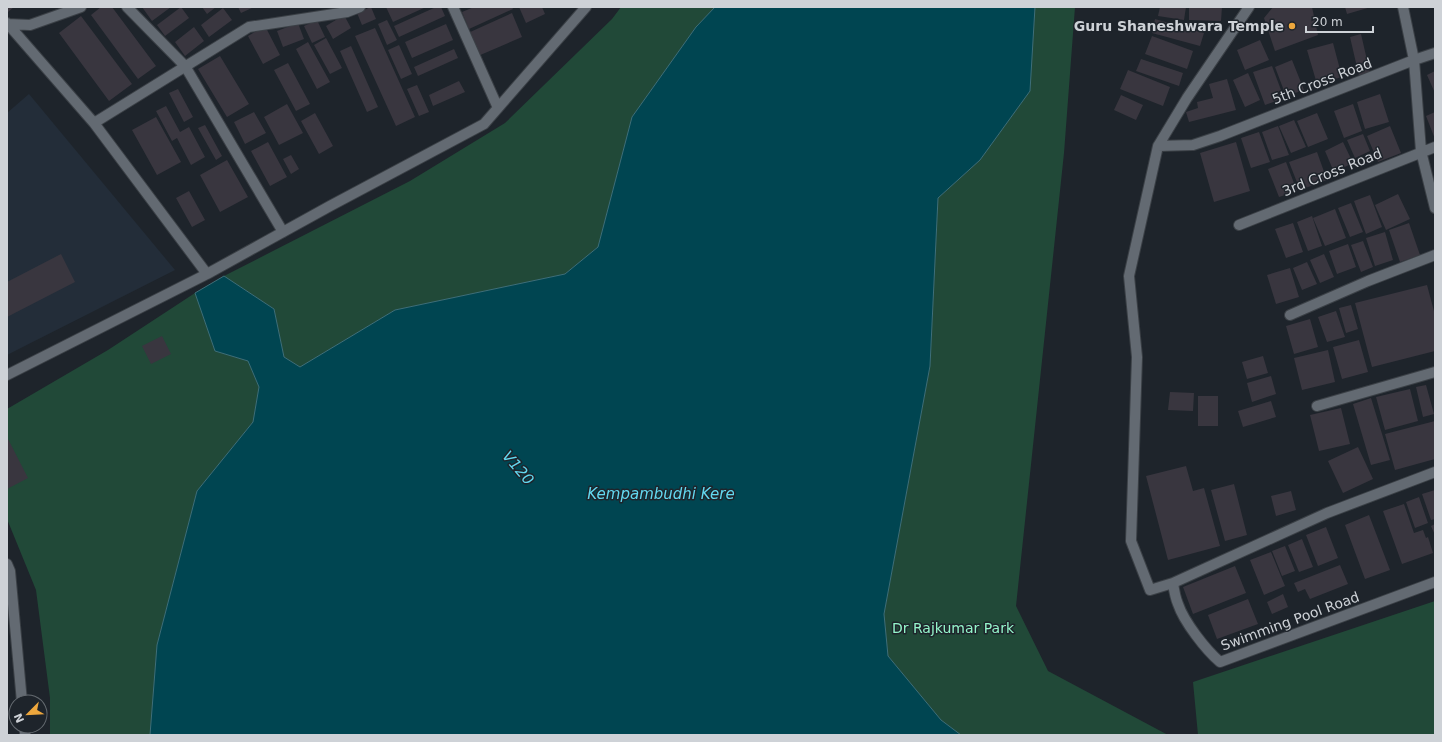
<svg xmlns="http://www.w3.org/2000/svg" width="1442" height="742" viewBox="0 0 1442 742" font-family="'DejaVu Sans',sans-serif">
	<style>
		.built { fill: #232d39 }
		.green { fill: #214938 }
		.water { fill: #004551; stroke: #3e6f79 }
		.building { fill: #39363f }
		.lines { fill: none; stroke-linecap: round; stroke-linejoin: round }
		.minor-casing { stroke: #3b4046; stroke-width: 12 }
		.minor { stroke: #636a72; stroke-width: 10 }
		.poi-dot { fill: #eea73d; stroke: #1e242b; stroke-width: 1.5 }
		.labels { text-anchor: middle; stroke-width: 3; stroke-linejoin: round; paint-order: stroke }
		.poi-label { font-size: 14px; font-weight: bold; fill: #ced2d7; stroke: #1e242b; text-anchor: end }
		.street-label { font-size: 14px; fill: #ced2d7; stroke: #1e242b }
		.park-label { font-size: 14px; fill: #95f6cb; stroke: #1e242b }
		.water-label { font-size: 15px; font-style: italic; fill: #62d8f0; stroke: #1e242b }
	</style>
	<rect width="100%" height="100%" fill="#1e242b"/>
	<path class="built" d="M29,94L175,270L7,355V113Z"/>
	<path class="green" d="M621,7H715L696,27L632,117L598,247L565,274L395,310L300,367L284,357L274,309L224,276L410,181L505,123L612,19Z
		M1035,7H1075L1064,153L1016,606L1048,671L1168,735H961L941,720L888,656L884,614L930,366L938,198L980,160L1030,91Z
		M195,293L215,351L248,361L259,387L253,422L197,491L157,645L150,735H50V698L36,590L7,519V409L108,350Z
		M1435,601V735H1198L1193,682Z"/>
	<path class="water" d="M715,7H1035L1030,91L980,160L938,198L930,366L884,614L888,656L941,720L961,735H150L157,645L197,491L253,422L259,387L248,361L215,351L195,293L224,276L274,309L284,357L300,367L395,310L565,274L598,247L632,117L696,27Z"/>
	<path class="building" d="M7,7H14L8,12Z
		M101,7H112L156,66L138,79L91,15Z
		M142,7H171L152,21Z
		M181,7L189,18L165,36L157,25Z
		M202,7H216L207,14Z
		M238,7H254L241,13Z
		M371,7L376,19L362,25L357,13Z
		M386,7H426L393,22Z
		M436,7H441L445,16L399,37L394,26Z
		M474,7H512L513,9L469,29L462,12Z
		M519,7H542L545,14L526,23Z
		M1160,7H1186L1184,20L1158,16Z
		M1189,7H1222L1221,21L1189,20Z
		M1273,7H1312L1318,35L1275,51L1264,18Z
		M1345,7H1371L1347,14Z
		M223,8L232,20L209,37L201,25Z
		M512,13L522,37L478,56L468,33Z
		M344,15L351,28L333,39L326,26Z
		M81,16L132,84L109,101L59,33Z
		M1155,19L1204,33L1200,46L1152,33Z
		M317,20L325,37L312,43L304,26Z
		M387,20L397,40L387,45L378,24Z
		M298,23L304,39L283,47L277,31Z
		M446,24L453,40L412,58L405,42Z
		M265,26L280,55L263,64L248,36Z
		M194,27L204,41L185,56L175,42Z
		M375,28L415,117L396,126L355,36Z
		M1361,34L1370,73L1359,76L1350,37Z
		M1152,36L1193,51L1187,69L1145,54Z
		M326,38L342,68L330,74L314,45Z
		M1260,40L1269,60L1245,70L1237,50Z
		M308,42L330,82L317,89L296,49Z
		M1333,43L1342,77L1317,84L1307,50Z
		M399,45L412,74L401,79L388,50Z
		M351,46L378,107L367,112L340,51Z
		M454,49L458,58L418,76L414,67Z
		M220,56L249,104L227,117L198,69Z
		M1141,59L1183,73L1179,86L1136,71Z
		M1292,60L1304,90L1286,96L1275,67Z
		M288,63L310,104L296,111L274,70Z
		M1272,66L1284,98L1265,105L1253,72Z
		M1128,70L1170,87L1163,106L1120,89Z
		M1435,71V93L1427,75Z
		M1248,73L1260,100L1245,107L1233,80Z
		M1227,79L1236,110L1189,122L1186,112L1198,108L1197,102L1213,98L1209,84Z
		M459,81L465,92L433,106L429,95Z
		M417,85L429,112L419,116L407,89Z
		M178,89L193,117L184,122L169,93Z
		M1380,94L1389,122L1365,129L1357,102Z
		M1121,95L1143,105L1136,120L1114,110Z
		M287,104L303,133L279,145L264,117Z
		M1353,104L1362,131L1344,138L1334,111Z
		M166,106L180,132L189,127L205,157L191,165L177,138L172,141L156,111Z
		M254,112L266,133L245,144L234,122Z
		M1435,112V139L1426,116Z
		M315,113L333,146L319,154L301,121Z
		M1317,113L1328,139L1308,147L1297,121Z
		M156,117L181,162L157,175L132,130Z
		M1294,120L1306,147L1291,153L1279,126Z
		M205,125L222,156L216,160L198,128Z
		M1278,126L1289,155L1272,160L1262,132Z
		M1390,126L1401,153L1378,162L1367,136Z
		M1259,132L1270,162L1251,168L1241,138Z
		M1363,134L1370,151L1355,158L1347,140Z
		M268,142L287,177L270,186L251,151Z
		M1236,142L1250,191L1214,202L1200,153Z
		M1343,142L1353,163L1334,172L1325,151Z
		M1317,152L1327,180L1300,190L1289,162Z
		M291,155L299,169L291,174L283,159Z
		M227,160L248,197L220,212L200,175Z
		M1286,162L1297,191L1279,197L1268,169Z
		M189,191L205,220L192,227L176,198Z
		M1398,194L1410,219L1386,230L1375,205Z
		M1370,195L1382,227L1366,234L1354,201Z
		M1351,203L1363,232L1350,237L1338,208Z
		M1335,209L1346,238L1325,246L1313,218Z
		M1312,216L1322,246L1308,251L1297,222Z
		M1293,223L1303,252L1286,258L1275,229Z
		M1409,223L1420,255L1400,262L1389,230Z
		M1385,232L1393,260L1375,266L1366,238Z
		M1363,241L1373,267L1361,272L1351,245Z
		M1348,244L1356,267L1337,274L1329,251Z
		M61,254L75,282L7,317V282Z
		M1324,254L1334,277L1320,283L1310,260Z
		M1307,262L1317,284L1302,290L1293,268Z
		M1290,268L1299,297L1276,304L1267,275Z
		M1427,285L1435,315V351L1372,367L1355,303Z
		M1351,305L1358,329L1346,333L1339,308Z
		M1336,311L1345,337L1327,342L1318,317Z
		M1310,319L1318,347L1294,354L1286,326Z
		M162,336L171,354L151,364L142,346Z
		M1359,340L1368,372L1342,379L1333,347Z
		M1328,350L1335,382L1302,390L1294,358Z
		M1263,356L1268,373L1247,379L1242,362Z
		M1271,376L1276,394L1252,402L1247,383Z
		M1426,385L1434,414L1423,417L1416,387Z
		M1410,389L1418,421L1385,430L1376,397Z
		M1170,392L1194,393L1193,411L1168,410Z
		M1198,396H1218V426H1198Z
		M1371,398L1390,460L1371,465L1353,404Z
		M1271,401L1276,417L1243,427L1238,411Z
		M1341,408L1350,444L1319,451L1310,415Z
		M1435,421V459L1395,470L1385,434Z
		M7,437L28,478L7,489Z
		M1358,447L1373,479L1343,493L1328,461Z
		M1186,466L1193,491L1204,488L1220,546L1168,560L1146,476Z
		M1234,484L1247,535L1225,541L1211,490Z
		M1435,490V519L1431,520L1422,494Z
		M1291,491L1296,510L1276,516L1271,496Z
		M1419,497L1428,523L1415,528L1406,502Z
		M1404,504L1414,533L1423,530L1426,538L1428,537L1433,553L1402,564L1383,511Z
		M1369,515L1390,570L1365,579L1345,525Z
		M1435,524V535L1431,526Z
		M1326,527L1338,558L1318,566L1306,535Z
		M1302,539L1313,567L1299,572L1288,545Z
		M1285,546L1295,571L1282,576L1272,551Z
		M1271,552L1285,586L1264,595L1250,560Z
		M1340,565L1348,584L1310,599L1305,589L1298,592L1294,583Z
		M1235,566L1246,593L1193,614L1183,587Z
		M1283,594L1288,607L1272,614L1267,602Z
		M1248,599L1258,624L1217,639L1208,615Z"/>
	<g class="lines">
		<g class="minor-casing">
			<path id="minor" d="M127,7L185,66L283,232
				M453,7L498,108
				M1403,7L1414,60L1421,151L1435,208
				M7,23L94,123L207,274
				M7,24L30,25L81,7
				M1435,53L1414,60L1220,136L1193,145L1158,146L1129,276L1137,357L1131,541L1150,590L1173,583L1327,513L1435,472
				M94,123L249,27L347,12L360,7
				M1158,146L1187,98L1249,7
				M1239,225L1435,147
				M1290,315L1368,281L1435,255
				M7,375L207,274L330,206L484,124L586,7
				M1317,406L1435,372
				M7,564L10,571L22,702
				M1173,583C1174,590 1175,597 1178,604C1184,622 1206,650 1220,662L1435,582
				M25,726V735"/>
		</g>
		<use href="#minor" class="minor"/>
	</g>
	<circle class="poi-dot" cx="1292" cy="26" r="4"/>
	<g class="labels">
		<g class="poi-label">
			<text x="1284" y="31">Guru Shaneshwara Temple</text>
		</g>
		<g class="street-label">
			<text transform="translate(1322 81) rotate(-21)" y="5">5th Cross Road</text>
			<text transform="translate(1332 172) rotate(-22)" y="5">3rd Cross Road</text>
			<text transform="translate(1290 621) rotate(-20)" y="5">Swimming Pool Road</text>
		</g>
		<g class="park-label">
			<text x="953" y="633">Dr Rajkumar Park</text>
		</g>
		<g class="water-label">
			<text transform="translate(518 468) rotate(49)" y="5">V120</text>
			<text x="661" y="499">Kempambudhi Kere</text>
		</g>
	</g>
	<rect width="1442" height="742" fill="none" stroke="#ced2d7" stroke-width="16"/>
	<g transform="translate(28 714) rotate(246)"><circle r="19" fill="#1e242b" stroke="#646a70"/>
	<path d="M0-3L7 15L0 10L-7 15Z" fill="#eea73d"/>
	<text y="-6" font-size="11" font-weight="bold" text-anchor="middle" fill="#ced2d7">N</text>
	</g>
	<path d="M1306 26v6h67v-6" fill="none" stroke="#ced2d7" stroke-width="2"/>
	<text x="1312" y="26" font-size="12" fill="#ced2d7" stroke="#1e242b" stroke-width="3" paint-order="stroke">20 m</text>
</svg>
